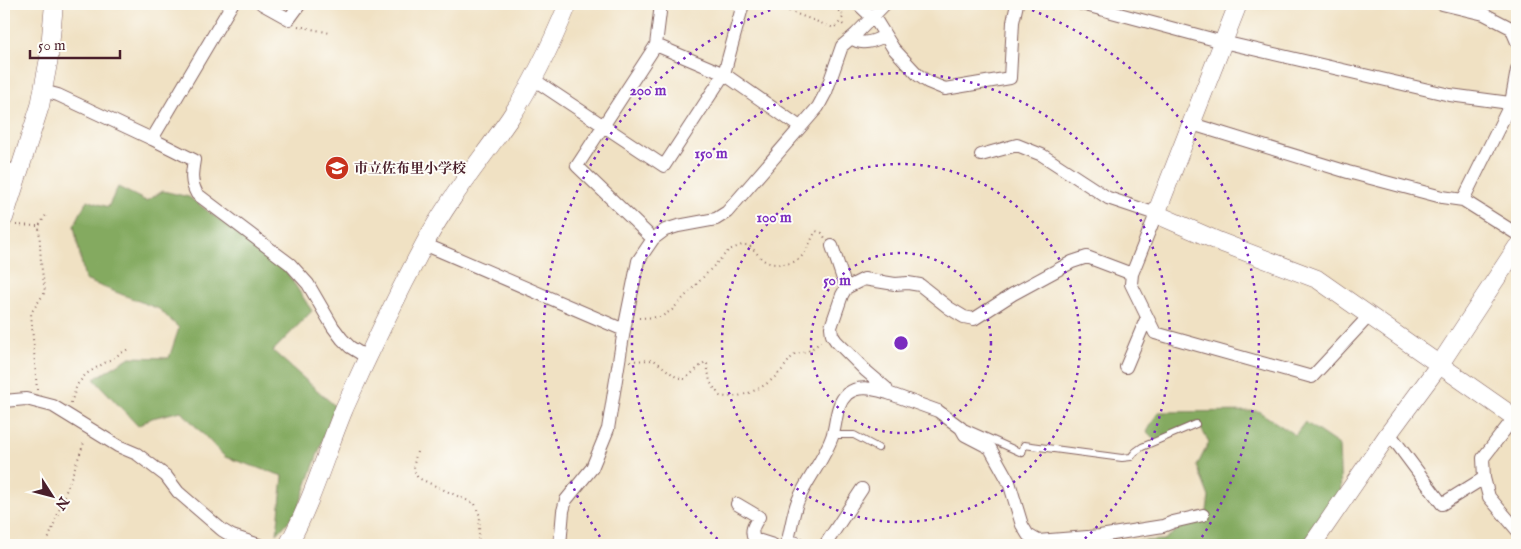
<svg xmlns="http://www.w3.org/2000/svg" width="1521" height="549" viewBox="0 0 1521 549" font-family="'IM FELL English','Noto Serif JP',serif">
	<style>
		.forest { fill: #84aa60; stroke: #676446 }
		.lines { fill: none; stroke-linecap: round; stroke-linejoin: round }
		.lane-casing { stroke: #846360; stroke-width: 8 }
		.street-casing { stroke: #846360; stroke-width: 14 }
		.secondary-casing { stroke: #846360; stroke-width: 19 }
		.path { stroke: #846360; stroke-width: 2; stroke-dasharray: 1 4; stroke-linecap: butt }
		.lane { stroke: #fff; stroke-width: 6 }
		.street { stroke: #fff; stroke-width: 12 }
		.secondary { stroke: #fff; stroke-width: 18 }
		.ring { fill: none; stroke: #7b2cbf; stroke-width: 2.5; stroke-dasharray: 2.5 5 }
		.labels { text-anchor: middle; stroke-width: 4; stroke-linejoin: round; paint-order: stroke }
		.poi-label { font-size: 14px; font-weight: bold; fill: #4a1f2b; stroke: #fdfcf7; text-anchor: start }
		.centre { fill: #7b2cbf; stroke: #fdfcf7; stroke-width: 2.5 }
		.ring-label { font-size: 15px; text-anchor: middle; font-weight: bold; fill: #7b2cbf; stroke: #fdfcf7; stroke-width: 4; stroke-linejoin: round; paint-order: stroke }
	</style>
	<rect width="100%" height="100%" fill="#fdfcf7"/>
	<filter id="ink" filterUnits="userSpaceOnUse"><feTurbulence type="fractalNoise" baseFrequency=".02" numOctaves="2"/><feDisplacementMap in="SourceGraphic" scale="10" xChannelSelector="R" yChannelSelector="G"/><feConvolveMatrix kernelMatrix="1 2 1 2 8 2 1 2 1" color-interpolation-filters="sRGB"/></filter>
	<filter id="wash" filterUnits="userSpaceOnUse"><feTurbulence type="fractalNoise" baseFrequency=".0096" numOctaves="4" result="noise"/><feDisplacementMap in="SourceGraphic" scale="20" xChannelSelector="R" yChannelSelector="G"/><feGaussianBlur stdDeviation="1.12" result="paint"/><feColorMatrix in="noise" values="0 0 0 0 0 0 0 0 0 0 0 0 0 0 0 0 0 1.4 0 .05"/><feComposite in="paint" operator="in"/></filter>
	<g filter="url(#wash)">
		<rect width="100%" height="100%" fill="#f0e1c3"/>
		<path class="forest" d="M118,187L146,201L163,191L189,197L284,268L312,311L273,351L335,406L297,512L277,534L283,476L225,457L181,411L152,418L138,426L94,379L130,357L169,358L179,328L159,309L85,280L74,226L87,200L108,207Z
			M1258,411L1295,435L1305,422L1339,445L1341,494L1306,545H1046L1164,540L1184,525L1206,517L1209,497L1197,466L1209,442L1197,422L1156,441L1147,432L1158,412Z"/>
	</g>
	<g filter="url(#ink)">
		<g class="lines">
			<g class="lane-casing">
				<path id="lane" d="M961,428H966L1022,453L1024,445L1122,458L1131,457L1135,452L1142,447L1196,424
					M833,435H854L878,448"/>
			</g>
			<g class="street-casing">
				<path id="street" d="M262,4L289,19L300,4
					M858,4L877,22L893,48L918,75L928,82L945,89L1010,78L1013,22L1017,4
					M1082,4L1223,42L1450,95L1517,104
					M1442,4L1484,14L1511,28L1517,42
					M852,38C861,46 875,41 884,36
					M656,45L724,74L800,127
					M533,79L664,166L724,74L743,4
					M43,91L58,95L152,139L232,4
					M1192,124L1348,172L1442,197L1463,200L1517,234
					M152,139L194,160C192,172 190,182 197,194L290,264L308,284L333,327L342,339L350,347L368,358
					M981,155L1017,145L1042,155L1108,198L1156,214L1132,274L1131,284L1155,333L1312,377L1369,316
					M4,167L18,173
					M1463,200L1511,103L1517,70
					M653,239L577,166L656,45L661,4
					M424,244L624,330
					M832,246L846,288
					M1126,367L1147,317
					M888,393L938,411L961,428L965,435L990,448L1009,482L1022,525L1028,535L1038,541L1100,536L1163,526L1173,522L1203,515
					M4,401L26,399L53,406L118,446L137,454L166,476L178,492L222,530L232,536L259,545
					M1517,414L1483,458L1484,478L1489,497L1517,530
					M1389,433L1442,504L1484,478
					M737,504L759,517C754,525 750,530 754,539L773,545
					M788,540L802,545
					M560,545L563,511L566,500L592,468L608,429L624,330L638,261L653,239L665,230L678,226L716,219L727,212L818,107L826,92L842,46L856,34L885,4
					M785,545L788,540C791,528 793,514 797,503C806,480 824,460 832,437C837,423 835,405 847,394C859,384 874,389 888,393L886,388L866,371L836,341L832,335L831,327L842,295L846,288L864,279L895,284L908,283L920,285L949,308L964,317L974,319L1013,294L1072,262L1087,257L1132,274
					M825,545L862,489"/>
			</g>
			<g class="secondary-casing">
				<path id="secondary" d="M1238,4L1156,214L1220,242L1317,279L1517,419
					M4,218L40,106L49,58L54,4
					M288,545C312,502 325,455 344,409C369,353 396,297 425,243C449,198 481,160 510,118C534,82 552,43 568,4
					M1312,545L1389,433L1440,364L1517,247"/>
			</g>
			<path class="path" d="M770,4L834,28L840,22L846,27
				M831,4L844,16L840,22
				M298,26L330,33
				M16,225L38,226
				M639,318L661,317L672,310L729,250L742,245H748C755,249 758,257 765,261C770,264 776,264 781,264C805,264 806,248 816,231L822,233L825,238
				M630,361L654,360L676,377L685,379L705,362L707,364L710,382L720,396C739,400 763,389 777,375C784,369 788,360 795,354L807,352L821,342
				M37,390L31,313L45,292L41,263L39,226L46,215
				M71,403L77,385L86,374L128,349
				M417,452C414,462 412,469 418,478L475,504L480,516L478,545
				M47,543L85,440"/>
			<use href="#lane" class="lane"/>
			<use href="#street" class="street"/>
			<use href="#secondary" class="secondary"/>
		</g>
	</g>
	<g class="ring">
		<circle cx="901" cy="343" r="90"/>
		<circle cx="901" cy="343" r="179"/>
		<path d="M723 544A269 269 0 1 1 1079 544"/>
		<path d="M604 543A358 358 0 0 1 784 5M1018 5A358 358 0 0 1 1198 543"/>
	</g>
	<defs>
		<g id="school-disc" transform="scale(1.25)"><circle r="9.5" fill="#c8321e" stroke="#fdfcf7"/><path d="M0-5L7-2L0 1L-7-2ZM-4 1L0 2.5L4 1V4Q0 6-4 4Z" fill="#fff"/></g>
	</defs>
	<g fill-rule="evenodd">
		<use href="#school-disc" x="337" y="168"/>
	</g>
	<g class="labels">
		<g class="poi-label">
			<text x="354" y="173">市立佐布里小学校</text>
		</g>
	</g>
	<circle cx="901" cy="343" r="8" class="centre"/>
	<g class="ring-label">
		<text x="648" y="95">200 m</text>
		<text x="711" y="158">150 m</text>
		<text x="774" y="222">100 m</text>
		<text x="837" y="285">50 m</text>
	</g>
	<rect width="1521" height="549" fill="none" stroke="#fdfcf7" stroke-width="20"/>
	<g transform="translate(52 496) rotate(126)" stroke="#fdfcf7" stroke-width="4" paint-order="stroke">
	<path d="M0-4L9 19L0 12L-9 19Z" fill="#4a1f2b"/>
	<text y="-8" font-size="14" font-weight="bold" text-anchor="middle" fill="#4a1f2b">N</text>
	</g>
	<path d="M30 50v8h90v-8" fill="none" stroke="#4a1f2b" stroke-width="2.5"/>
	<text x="38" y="50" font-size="15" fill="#4a1f2b" stroke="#fdfcf7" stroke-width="4" paint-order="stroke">50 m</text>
</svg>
